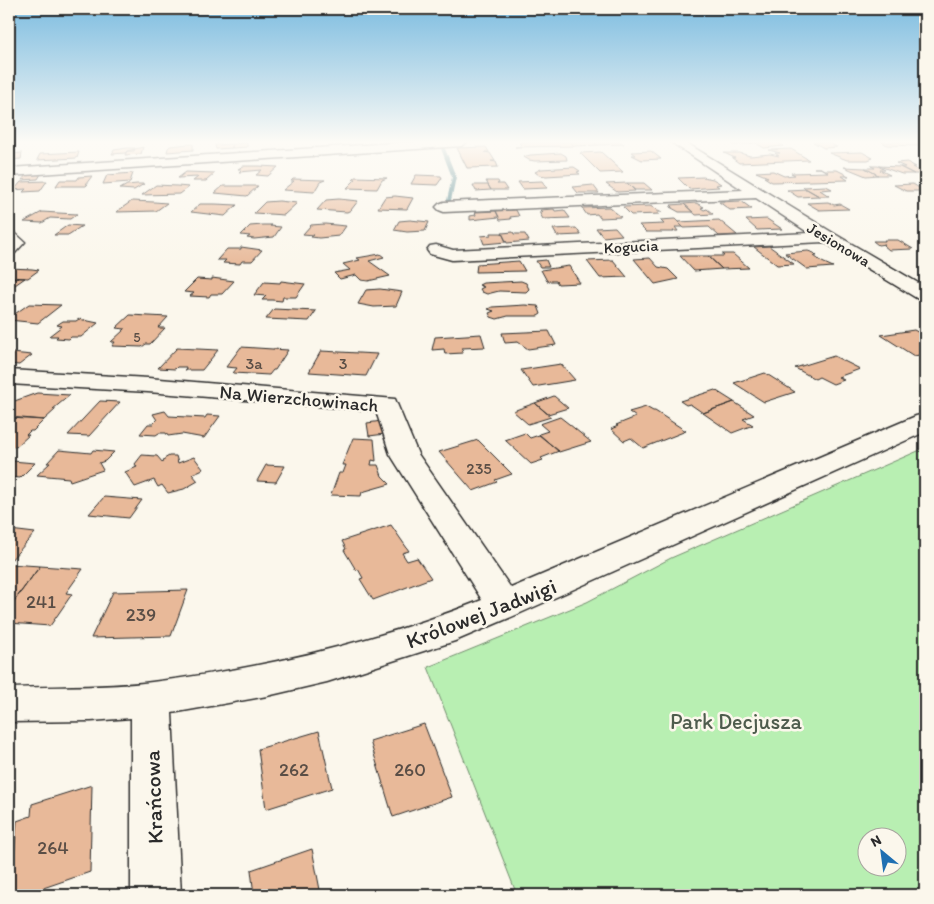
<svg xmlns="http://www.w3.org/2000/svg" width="934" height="904" viewBox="0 0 934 904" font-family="Itim,sans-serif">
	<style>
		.green { fill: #b8efb2; stroke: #728d6e; fill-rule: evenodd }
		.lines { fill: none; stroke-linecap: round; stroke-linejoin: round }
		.stream { fill: #5a8a91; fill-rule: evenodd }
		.building { fill: #e8b999; stroke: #2b2b2b }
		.minor-casing { stroke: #2b2b2b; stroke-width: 3 }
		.minor { fill: #fbf7ec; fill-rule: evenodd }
		.labels { text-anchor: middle; stroke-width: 5; stroke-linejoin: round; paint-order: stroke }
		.far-number-label { font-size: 14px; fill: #5a4e46 }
		.far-street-label { font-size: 16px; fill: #2b2b2b; stroke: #fbf7ec }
		.number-label { font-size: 16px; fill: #5a4e46 }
		.street-label { font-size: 19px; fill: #2b2b2b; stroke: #fbf7ec }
		.near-number-label { font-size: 19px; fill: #5a4e46 }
		.near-street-label { font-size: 22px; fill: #2b2b2b; stroke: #fbf7ec }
		.near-park-label { font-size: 22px; fill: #4e5c4d; stroke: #fbf7ec }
	</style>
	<rect width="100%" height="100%" fill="#fbf7ec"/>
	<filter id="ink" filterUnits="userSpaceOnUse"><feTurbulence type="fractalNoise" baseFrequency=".02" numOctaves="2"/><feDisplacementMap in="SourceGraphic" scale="10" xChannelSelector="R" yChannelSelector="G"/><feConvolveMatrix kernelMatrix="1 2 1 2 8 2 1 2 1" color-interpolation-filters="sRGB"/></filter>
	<g filter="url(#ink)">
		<path class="green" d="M925,448V895H517L428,667L587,602L671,558ZM866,836H896V866H866Z"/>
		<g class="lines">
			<path class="stream" d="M442,145L444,146L456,177L450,205L448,206L446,205L452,177L440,146Z"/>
		</g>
		<path class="building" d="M525,142H570L574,146L515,147L522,146L519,143Z
			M570,142H594L597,145L574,146Z
			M594,142H621L624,144L597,145Z
			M729,142H777L783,146L764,148L756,143L734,145Z
			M813,142H827L837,147L824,148Z
			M882,142H912L920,146L887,145Z
			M247,143V147L232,148V144Z
			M188,144H193V150L167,152L168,148L170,146Z
			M232,144V148L216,149L215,145Z
			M143,147L141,154L125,155L127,151Z
			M486,147L489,152H485L490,153L495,161H491L496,162L498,167L467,168L457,148Z
			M127,148H135L134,151H127L125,153L112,154L114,150Z
			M791,149L809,160L739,163L732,158H735L724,153H740L750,156L770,154L779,156L775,153H780L769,150Z
			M651,151L661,159L642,160L632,155H636L632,152Z
			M79,152L77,158L37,160L40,154Z
			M601,152L623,172L600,173L580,153Z
			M862,152L873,158L868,160H847L829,153Z
			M22,153L21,159L9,160V154Z
			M561,153L566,156L567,160L535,161L529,160L524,157L530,155Z
			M907,162L916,167H912L925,174H914L900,167H905L896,163Z
			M243,166H259L278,167L268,176L256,175L262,170L239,172L242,169H238Z
			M871,166H878L885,170H880L890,175H878L865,168H875Z
			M879,166L900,167L914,174H902Z
			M574,167L580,171L577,172L580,174L546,176L539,175L535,172L541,169Z
			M844,167L865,168L878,175L866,176Z
			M814,168H821L824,170H837L849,176H842L848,180L772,182L764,177H768L756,172L773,171L784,176L795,175L791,173L828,172L820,168Z
			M186,172L215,173L206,181H193L198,177L178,178Z
			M133,173L130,182L103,184L107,175Z
			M41,174L38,179L22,180L26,175Z
			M416,175L441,176L442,178L437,185L411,184Z
			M92,176L86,184H88L86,186H56L60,180H77L79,177Z
			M355,177L387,178L382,180L377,189L347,188L356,179H353Z
			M703,177L713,179L721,184L716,185L719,187L689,189L678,178Z
			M293,179L325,180L320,182L314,192L283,190L294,181H291Z
			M47,181L40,191L23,192L26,189L14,190L21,182Z
			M486,181H498L499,183L497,184H503L507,190H491Z
			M542,181L547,188L523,189L518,182Z
			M627,183H644L652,190H635Z
			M627,183L635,191L617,192L606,184Z
			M137,184H144L134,190L120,189L127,185Z
			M913,184L924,191H906L894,185Z
			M156,185L177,186L189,187L180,194L142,195Z
			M473,185H488L491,190L476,191Z
			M593,185L599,193H578L573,187Z
			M223,186H258L247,196L215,193Z
			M826,186L832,189L820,190L829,196H819L803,187Z
			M807,189L819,196L798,197L787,190Z
			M395,196L413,198L407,209L378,208L385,197Z
			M339,199L358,201L351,210L347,212L317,210L326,200Z
			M132,201L154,202L167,203L156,211L116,212Z
			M279,201L297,203L284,215L254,213L265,202Z
			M741,201L752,209L730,210L719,202Z
			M828,202L834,205L840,204L849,209L819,210L807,203Z
			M696,203L704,207L701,208L704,210L707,209L713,214L696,215L684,204Z
			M200,204H215L237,205L225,216L191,212Z
			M684,204L693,212H679L670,207H673L671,205Z
			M650,206L662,212H657L659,214L631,215L623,207Z
			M609,207L621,217L600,218L597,214L587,215L582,208Z
			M554,209L555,211L564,210L570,218L543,219L539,212H542L540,210Z
			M516,210L519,216L510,217L511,219L500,220L496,211Z
			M496,211L499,217L470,220V216L476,215L475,212Z
			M42,212L58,213L77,214L70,219L50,218L42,223L24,222Z
			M675,219L683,227H675L678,231H673L674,232H646L639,225L664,224L660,220Z
			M767,219L782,229L757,230L746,220Z
			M410,220L429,222L425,231L407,232L394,230L399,221Z
			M719,220L737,235L719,236L709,227L684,228L678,222Z
			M325,224L346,226L339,236L319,238L311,237L314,235L303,234L311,225Z
			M68,225L82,226L68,235H54Z
			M263,225H272L270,226L281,227L274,237L254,239L247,238L250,236L241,235L250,226Z
			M615,227L622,235L603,237L596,228Z
			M576,228L581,235L557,236L553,229Z
			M513,232L514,234H525L529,241L507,243L502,233Z
			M491,233H502L506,242L484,244L481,236L491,235Z
			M884,240H898L913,249L889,250L883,245L885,244L878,245L873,241H885Z
			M769,246L794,264L777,265L754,247Z
			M241,247L262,250L252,261H242L240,264L223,263L226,260H217L227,249H241Z
			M808,251L814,253L817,256H814L822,262L833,267L807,269L785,253Z
			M380,254L384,257L369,261L390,276L368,281L361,280L356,275L340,279L334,273L350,270L343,264L360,260L357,258Z
			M722,254H733L749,268L722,269L708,256H724Z
			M680,256H708L722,269L694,271Z
			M650,258L658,267L668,269L678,279L655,284L634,259Z
			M546,260L549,267H540L536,261Z
			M613,260L627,277L600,278L587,261Z
			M519,261L525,271L476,272L477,264Z
			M569,266L580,283L558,284L556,281H547L541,270Z
			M9,268L32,269L39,270L28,278L9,277Z
			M9,277L19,278H25L15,285L9,284Z
			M212,278L234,281L222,294H211L209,297L190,296L194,293L184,292L197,279L212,280Z
			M281,281L305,284L296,297H283L282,301L272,300H262L266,296L254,295L264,282L280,283Z
			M521,281L526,283L529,289L526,292L499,291L487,294L482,292L480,289L484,287L479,285L483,283Z
			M380,289L402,292L396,306L374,307L358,304L366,290Z
			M29,304L61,305L38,323L9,320V318Z
			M525,305L538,306L541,314L538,316H508L497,319L491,317L489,313L494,311L488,309L492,307Z
			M274,309L316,311L309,321L266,319Z
			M130,315L168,317L158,328H165L150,344H146L142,347L112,346L115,342H111L125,329L116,328Z
			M79,319L98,323L81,337H71L69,339L56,338L58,336H49L62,326L57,325L63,321H76Z
			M914,330L925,336V354L914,356L881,335Z
			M549,331L556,345L528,349L518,342L505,343L502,333Z
			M481,334L485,347L462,348L463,353L445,354L444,349L432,350L435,337Z
			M241,347L288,350L275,370H273L269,375L233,373L237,368L226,367Z
			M177,348L218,350L202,370H185L186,367H177L175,369L158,368Z
			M321,351L377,354L366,376L309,372Z
			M12,353L32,355L19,365L9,364V356Z
			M834,356L860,369L838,377L844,380L833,384L819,377L815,379L795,368Z
			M561,364L575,380L533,387L521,370Z
			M765,373L795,392L764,402L734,383Z
			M715,390L734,402L703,413L690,404L686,405L680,401Z
			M37,393L70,395L53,409H56L44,420L10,417L13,415L9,403Z
			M554,396L568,408L548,414L535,403Z
			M100,401L120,402L89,436L68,435Z
			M734,402L754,415L743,419L753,425L732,433L703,413Z
			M535,403L551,417L528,424L513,411Z
			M646,407L653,411H655L686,431L643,448L631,438L624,441L611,429L618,426L616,425L636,417L629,412Z
			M165,411L169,416L205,418L207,415L220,416L204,438L182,434L168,436L166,433H159L156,435L140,434L148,424H153L157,420L153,414Z
			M560,417L569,424L591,442L559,452L539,434L548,431L540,424Z
			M10,418L44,420L33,431H30L26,435H29L16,447L9,446Z
			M382,421L385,434L369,436L367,423Z
			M525,433L530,438L539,435L559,451L541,458L543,460L531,464L505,440Z
			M353,438L374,439L376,461L372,460L371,465H378L382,476L390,484L362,492L361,496L331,495L339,473H343L346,465H342Z
			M478,440L512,474L495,480L497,482L473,491L439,452Z
			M59,450L91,453L93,450L114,452L105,461L99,463L103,470L70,481L69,478L37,475L50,463H47Z
			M142,455L157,456L163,463L164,459L169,456H176L178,463L194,457L203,469L192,474L198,481L184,489L168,493L162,485L158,487L154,480L135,487L125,472L137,467L135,464Z
			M12,461L35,463L20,478L9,477V464Z
			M266,465L285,466L276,482L257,481Z
			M104,497L142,500L129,518L89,514Z
			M391,525L409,551L402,553L407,561L417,558L431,578L373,600L360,579L363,578L358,569L356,570L344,550L346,549L342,541Z
			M10,530L35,533L10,561H9Z
			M9,564L40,566L9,608Z
			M40,566L83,569L66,593L72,594L50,626L9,623V608Z
			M188,590L171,636L91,638L113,592Z
			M424,724L452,797L393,817L370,741Z
			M319,731L332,788L266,809L258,749Z
			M92,785L90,872L23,895H11L17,821L31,816L32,804Z
			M312,849L321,895H254L251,870Z"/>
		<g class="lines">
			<g class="minor-casing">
				<path id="minor" d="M408,142H467L461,146L9,176V168Z
					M671,142H685L833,233L925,287V301L918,299L824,242L452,260L430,254L427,250L430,246L436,245L453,250L809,233L756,198L444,212L439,210L436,207L439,204L444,202L743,190Z
					M9,232L15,233L25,242L15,253L9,254Z
					M9,370L148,378L395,399L418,454L511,588L916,416L925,414V432L516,615L455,641L327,682L267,696L172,713L181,895H131V718L91,721L9,722V688C57,686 105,688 152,682C265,668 376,642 482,600L390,454L376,411L148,392L9,384Z"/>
			</g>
			<use href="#minor" class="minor"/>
		</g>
	</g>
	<linearGradient id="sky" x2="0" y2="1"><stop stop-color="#7cbce0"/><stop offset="0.53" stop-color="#fdfbf6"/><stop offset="1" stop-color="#fdfbf6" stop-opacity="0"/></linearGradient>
	<rect width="934" height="268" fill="url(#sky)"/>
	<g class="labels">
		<g class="far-number-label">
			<text x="137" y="342">5</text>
		</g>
		<g class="far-street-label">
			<text transform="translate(839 244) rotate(31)" y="6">Jesionowa</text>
			<text transform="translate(631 246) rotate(-3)" y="6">Kogucia</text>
		</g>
		<g class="number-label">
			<text x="254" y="369">3a</text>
			<text x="343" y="369">3</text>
			<text x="479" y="474">235</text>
		</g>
		<g class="street-label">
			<text transform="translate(299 398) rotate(5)" y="7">Na Wierzchowinach</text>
		</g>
		<g class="near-number-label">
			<text x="41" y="608">241</text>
			<text x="141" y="621">239</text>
			<text x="294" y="776">262</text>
			<text x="410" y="776">260</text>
			<text x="53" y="854">264</text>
		</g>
		<g class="near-street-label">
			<text transform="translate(481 613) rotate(-21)" y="8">Królowej Jadwigi</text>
			<text transform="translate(153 797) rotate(-92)" y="8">Krańcowa</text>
		</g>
		<g class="near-park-label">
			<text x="736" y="729">Park Decjusza</text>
		</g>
	</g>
	<rect width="934" height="904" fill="none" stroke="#fbf7ec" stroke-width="30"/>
	<rect x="15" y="15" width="904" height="874" fill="none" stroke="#2b2b2b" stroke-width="2" filter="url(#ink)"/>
	<g transform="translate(882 852) rotate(331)"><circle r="24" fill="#fbf7ec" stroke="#a8a59f"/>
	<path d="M0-4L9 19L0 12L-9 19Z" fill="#1f6fb2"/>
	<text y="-8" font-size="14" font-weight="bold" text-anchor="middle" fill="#2b2b2b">N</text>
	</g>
</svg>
